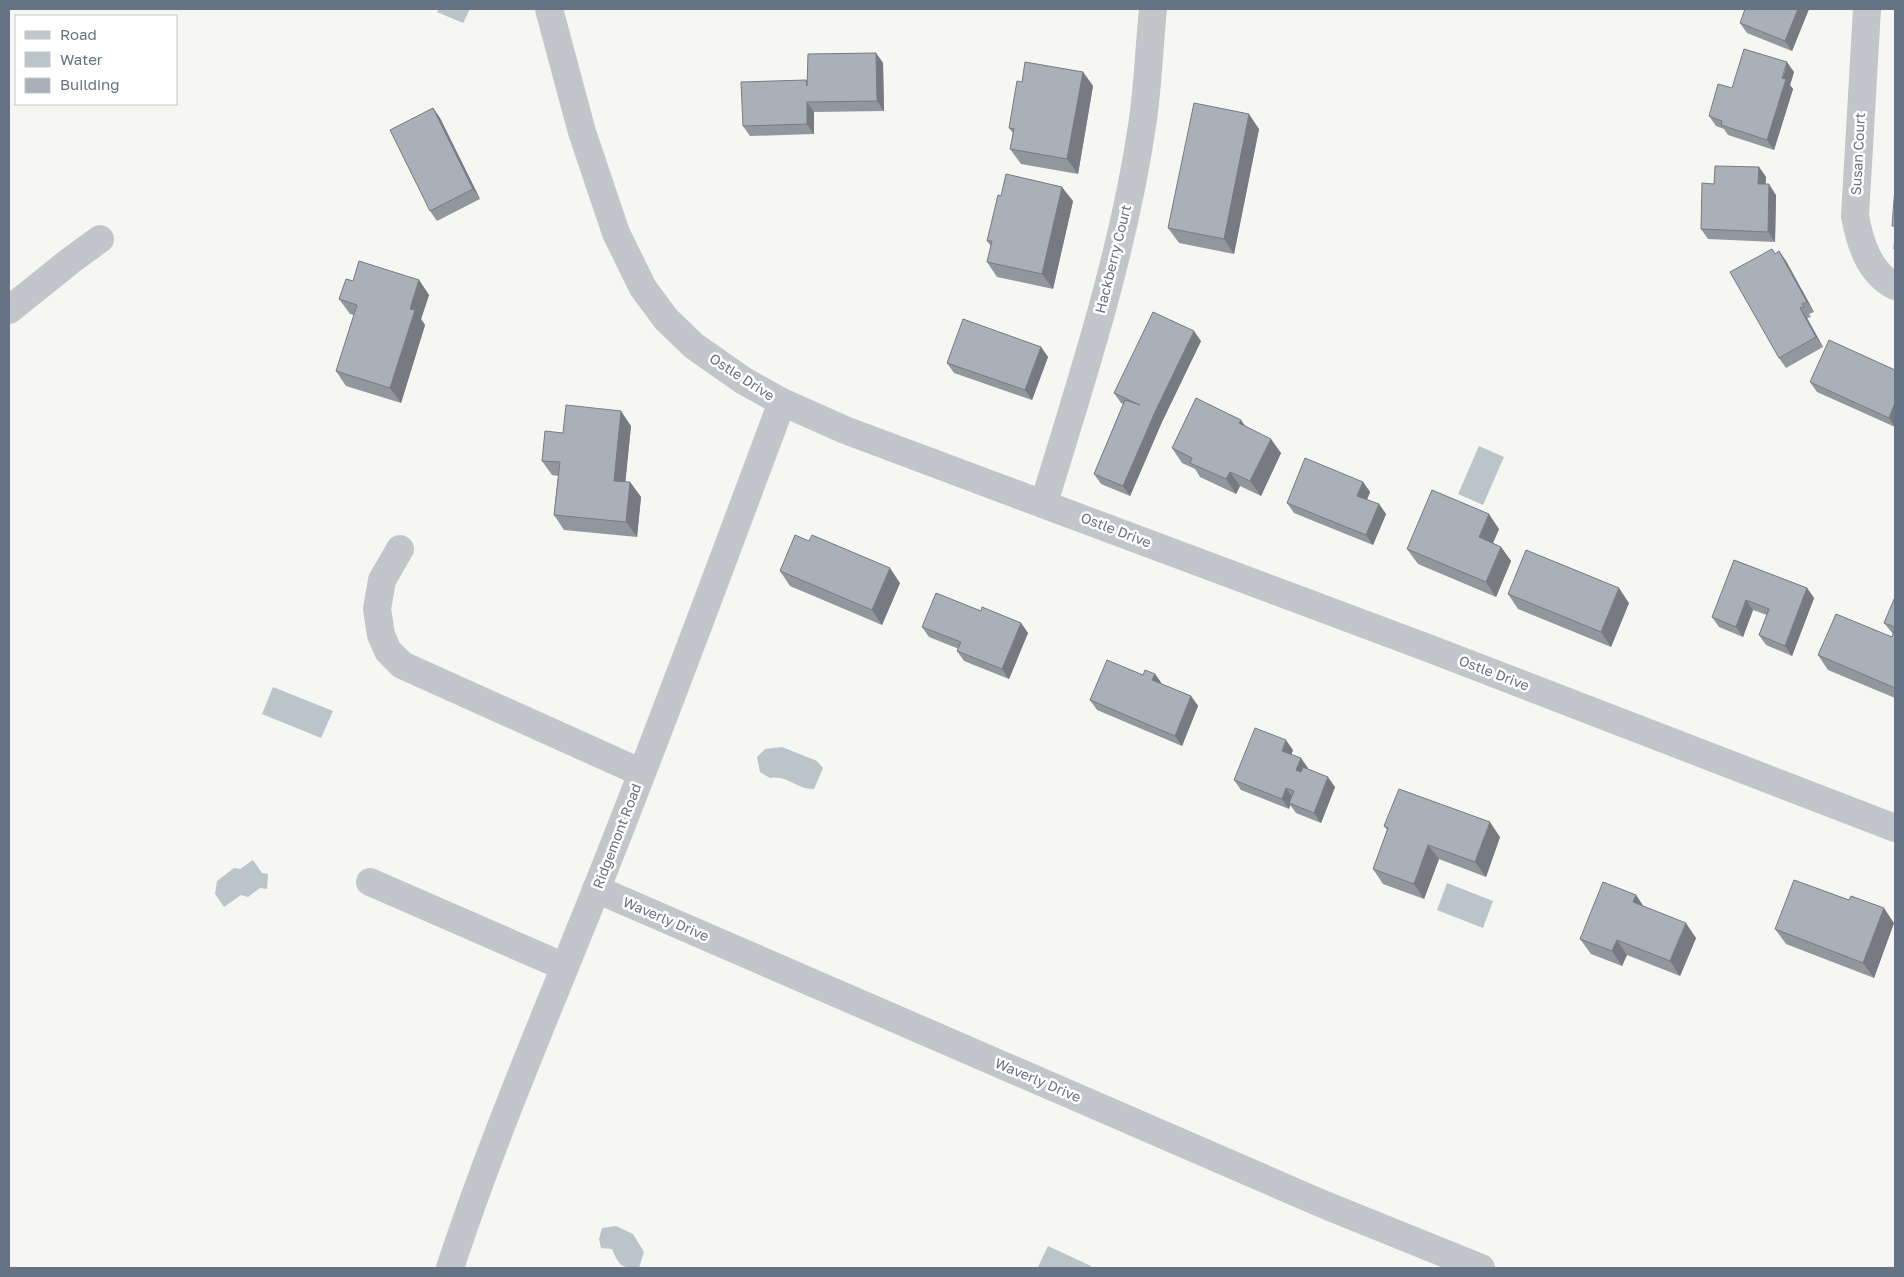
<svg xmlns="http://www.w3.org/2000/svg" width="1904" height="1277" viewBox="0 0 1904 1277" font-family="'Golos Text',sans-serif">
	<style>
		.water { fill: #bac4c9 }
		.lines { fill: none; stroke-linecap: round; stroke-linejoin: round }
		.minor { stroke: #c2c5c9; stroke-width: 28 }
		.wall { fill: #92979e }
		.shaded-wall { fill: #777b81 }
		.building { fill: #aab0b8; stroke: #777b81 }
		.labels { text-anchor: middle; stroke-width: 5; stroke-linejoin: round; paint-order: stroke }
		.street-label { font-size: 14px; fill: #667384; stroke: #fff }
	</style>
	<rect width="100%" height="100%" fill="#f6f7f3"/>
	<path class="water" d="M439,9H470L463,23L437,12Z
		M1479,446L1504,457L1483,505L1458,494Z
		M273,687L333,711L321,738L262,714Z
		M782,747L817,761L823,768L814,789C797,790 788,775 770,778L760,772L757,757L765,749Z
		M253,860L262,873L268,874L267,889L260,888L248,897L241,895L224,907L215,894L217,881L234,868L240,869Z
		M1447,883L1493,901L1483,928L1437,910Z
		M616,1226L633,1234L644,1252L639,1268C620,1268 619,1265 612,1249L601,1248L599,1239L602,1228Z
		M1048,1246L1091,1266L1090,1268L1038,1267Z"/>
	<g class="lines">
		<path class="minor" d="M549,9L582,132L616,233L643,288L666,319L694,346L744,381L782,402L845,430L1428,648L1895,828
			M1867,9L1855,216C1860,243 1869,273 1895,286
			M9,310L70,261L100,239
			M1044,503C1082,379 1123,254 1142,126C1148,88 1149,48 1153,9
			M400,549L382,580L377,609L381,635L388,651L402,665L642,773
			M370,882L565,967
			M596,889L1325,1205L1481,1268
			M450,1268C492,1140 546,1015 596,890C661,728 721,565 782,402"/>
	</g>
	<path class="wall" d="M1809,9L1792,51L1747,33L1740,23Z
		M876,53L883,63L884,111L814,112V134L750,136L743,126L806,80L807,82Z
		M1083,72L1093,86L1078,174L1021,164L1010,149L1013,133L1009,128Z
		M1794,72L1790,85L1793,89L1774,150L1728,135L1724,129L1716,126L1709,116L1732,88Z
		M433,108L440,118L480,199L437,221L430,211Z
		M1259,129L1234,254L1179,243L1168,228Z
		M1759,167L1766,177L1765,184L1776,195L1775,242L1708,239L1701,229L1714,184Z
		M1001,196L1073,201L1053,289L997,277L987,262L991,246L987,241Z
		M1779,251L1786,261L1814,312L1809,314L1811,317L1807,318L1823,347L1786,368L1779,358L1775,254Z
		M419,280L429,295L421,319L425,325L401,403L346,386L336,371L354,315L350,314L339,299L353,281Z
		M1201,341L1162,422L1130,496L1101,484L1094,474L1123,404L1121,403L1114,393Z
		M1041,347L1048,357L1032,400L954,373L947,363Z
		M1895,370V427L1817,392L1810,382Z
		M631,426L625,482H630L641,497L637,537L564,530L554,515L558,476L552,475L542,461L563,433Z
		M1246,426L1281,453L1261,496L1240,486L1236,494L1200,477L1195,469L1182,463L1172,448Z
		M1363,482L1370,492L1367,500L1379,504L1386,514L1373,545L1294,513L1287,503Z
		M1499,529L1493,543L1501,547L1511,561L1496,597L1418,564L1407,549Z
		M1734,560L1807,588L1814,598L1792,656L1766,645L1759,635L1767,615L1753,610L1743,637L1719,627L1712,617Z
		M780,571L900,583L882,625L790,586Z
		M1508,594L1629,603L1611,647L1518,609Z
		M1895,597V698L1828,670L1818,655L1892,637L1893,634L1884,623Z
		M981,611L1021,623L1028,633L1009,679L964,661L957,651L959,649L929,637L922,627Z
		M1155,674L1162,684L1191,696L1198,706L1182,746L1097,710L1090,700L1143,675Z
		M1293,750L1291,755L1308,769L1335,787L1321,823L1296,813L1290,805L1289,809L1241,790L1234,780Z
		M1384,826L1500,837L1486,877L1439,859L1424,899L1383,884L1373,869L1387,830Z
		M1636,895L1643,906L1696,938L1680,976L1627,955L1622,966L1591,954L1580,939Z
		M1894,923L1874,978L1786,944L1775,929Z"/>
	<path class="shaded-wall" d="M1798,9H1809L1792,51L1785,41Z
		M876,53L883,63L884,111L877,101Z
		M1787,62L1794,72L1790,85L1793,89L1774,150L1767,140Z
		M1083,72L1093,86L1078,174L1067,159Z
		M807,102L814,112V134L807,124Z
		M433,108L440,118L480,199L473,189Z
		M1249,114L1259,129L1234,254L1224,239Z
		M1759,167L1766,177L1765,195L1758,184Z
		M1769,184L1776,195L1775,242L1768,232Z
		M1062,187L1073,201L1053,289L1042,274Z
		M1779,251L1786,261L1814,312L1807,302Z
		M419,280L429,295L421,319L425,325L401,403L390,388L410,309Z
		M1800,308L1807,318L1823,347L1816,337Z
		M1194,331L1201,341L1162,422L1130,496L1123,486L1155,412Z
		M1041,347L1048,357L1032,400L1025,390Z
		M1895,403V427L1889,418Z
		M621,411L631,426L624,496L614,481Z
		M1241,420L1251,434L1239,423Z
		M1271,439L1281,453L1261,496L1250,481Z
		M1230,472L1240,486L1236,494L1226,479Z
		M630,482L641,497L637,537L626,522Z
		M1363,482L1370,492L1364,506L1357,496Z
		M1379,504L1386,514L1373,545L1366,535Z
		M1489,514L1499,529L1489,552L1479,537Z
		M1501,547L1511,561L1496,597L1486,582Z
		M890,568L900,583L882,625L872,610Z
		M1619,588L1629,603L1611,647L1601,632Z
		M1807,588L1814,598L1792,656L1785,646Z
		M1746,600L1753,610L1743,637L1736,627Z
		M1021,623L1028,633L1009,679L1002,669Z
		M1155,674L1162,684L1152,680Z
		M1191,696L1198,706L1182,746L1175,736Z
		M1286,740L1293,750L1289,761L1282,751Z
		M1301,758L1308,768L1303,780L1296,770Z
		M1328,777L1335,787L1321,823L1314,813Z
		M1286,788L1293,798L1289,803L1290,805L1289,809L1282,799Z
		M1490,822L1500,837L1486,877L1475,862Z
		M1428,845L1439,859L1424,899L1414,884Z
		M1636,895L1646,910L1633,902Z
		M1884,908L1894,923L1874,978L1863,963Z
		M1686,923L1696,938L1680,976L1670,961Z
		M1617,940L1627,955L1622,966L1612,951Z"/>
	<path class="building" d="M1745,9H1798L1785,41L1740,23Z
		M1744,49L1787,62L1782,78L1786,79L1767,140L1721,125L1722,121L1709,116L1718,84L1732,88Z
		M876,53L877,101L807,102V124L743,126L741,82L806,80L807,86L808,54Z
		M1025,62L1083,72L1067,159L1010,149L1014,129L1009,128L1017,81L1022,82Z
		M1194,103L1249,114L1224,239L1168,228Z
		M433,108L473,189L430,211L390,130Z
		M1715,166L1759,167L1758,184H1769L1768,232L1701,229L1702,183L1714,184Z
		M1006,174L1062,187L1042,274L987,262L992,241H987L998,195L1001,196Z
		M1895,187V226H1892Z
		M1895,234V249H1894Z
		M1772,249L1775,254L1779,251L1807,302L1802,304L1804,307L1800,308L1816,337L1779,358L1730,272Z
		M359,261L419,280L410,309L415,310L390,388L336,371L357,305L339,299L346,279L353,281Z
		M1153,312L1194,331L1155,412L1123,486L1094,474L1125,400L1140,405L1114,393Z
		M963,319L1041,347L1025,390L947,363Z
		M1829,340L1895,370V403L1889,418L1810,382Z
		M1196,398L1241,420L1239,423L1271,439L1250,481L1230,472L1226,479L1190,463L1192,458L1172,448Z
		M566,405L621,411L614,481L630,482L626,522L554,515L560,462L542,461L545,431L563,433Z
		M1305,458L1363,482L1357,496L1379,504L1366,535L1287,503Z
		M1432,490L1489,514L1479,537L1501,547L1486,582L1407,549Z
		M795,535L809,541L812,535L890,568L872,610L780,571Z
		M1526,550L1619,588L1601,632L1508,594Z
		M1734,560L1807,588L1785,646L1759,635L1769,609L1746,600L1736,627L1712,617Z
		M936,593L981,611L982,607L1021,623L1002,669L957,651L961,642L922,627Z
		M1895,597V627L1884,623Z
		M1836,614L1892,637L1895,629V688L1818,655Z
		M1107,660L1143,675L1145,670L1155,674L1152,680L1191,696L1175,736L1090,700Z
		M1255,728L1286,740L1282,751L1301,758L1296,770L1301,772L1303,767L1328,777L1314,813L1289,803L1294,791L1286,788L1282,799L1234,780Z
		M1399,789L1490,822L1475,862L1428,845L1414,884L1373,869L1388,828L1384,826Z
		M1794,880L1849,900L1851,896L1884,908L1863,963L1775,929Z
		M1603,882L1636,895L1633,902L1686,923L1670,961L1617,940L1612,951L1580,939Z"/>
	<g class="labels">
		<g class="street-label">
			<text transform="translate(1858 154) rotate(-87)" y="5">Susan Court</text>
			<text transform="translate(1113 259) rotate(-76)" y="5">Hackberry Court</text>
			<text transform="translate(742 377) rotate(33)" y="5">Ostle Drive</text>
			<text transform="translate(1116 530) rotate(21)" y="5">Ostle Drive</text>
			<text transform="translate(1494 673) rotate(21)" y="5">Ostle Drive</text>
			<text transform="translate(617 836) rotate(-69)" y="5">Ridgemont Road</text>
			<text transform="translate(666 919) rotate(23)" y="5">Waverly Drive</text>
			<text transform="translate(1038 1080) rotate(23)" y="5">Waverly Drive</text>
		</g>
	</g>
	<rect width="1904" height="1277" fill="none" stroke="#667384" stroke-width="20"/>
	<rect x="15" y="15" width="162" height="90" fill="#ffffff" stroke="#c2c7ce"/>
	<rect x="25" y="31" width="25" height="8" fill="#c2c5c9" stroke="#c2c7ce"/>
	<text x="60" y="40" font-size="15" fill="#667384">Road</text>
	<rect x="25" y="52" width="25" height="15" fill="#bac4c9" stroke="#c2c7ce"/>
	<text x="60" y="65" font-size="15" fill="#667384">Water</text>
	<rect x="25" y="78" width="25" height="15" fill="#aab0b8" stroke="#c2c7ce"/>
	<text x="60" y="90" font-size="15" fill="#667384">Building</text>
</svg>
